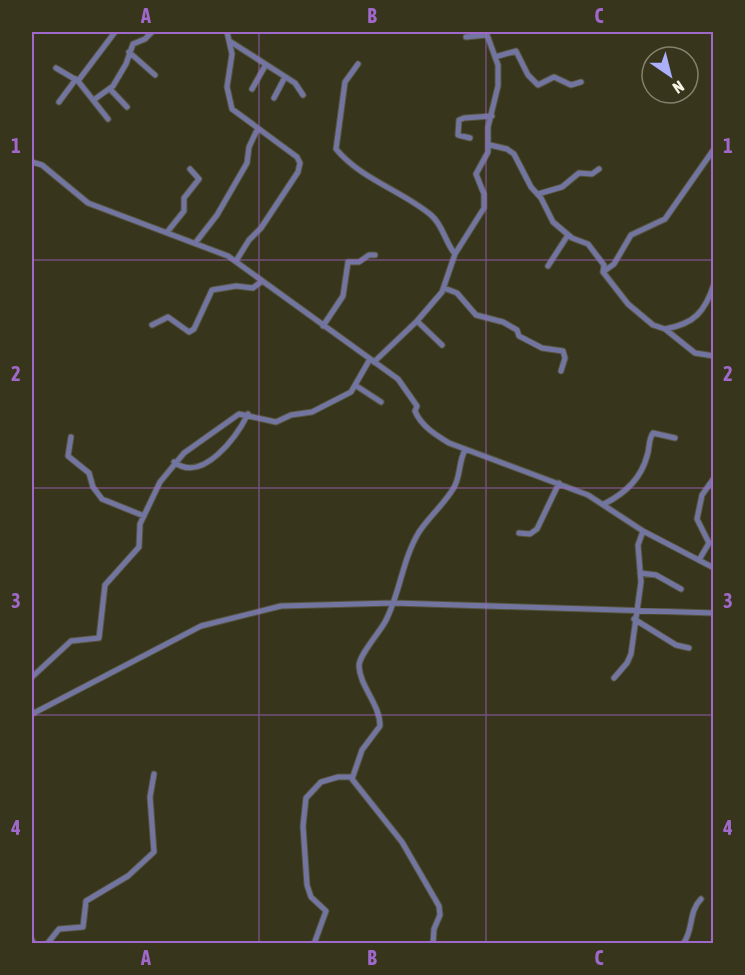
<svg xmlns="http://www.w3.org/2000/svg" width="745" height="975" viewBox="0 0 745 975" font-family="'Asap Condensed',sans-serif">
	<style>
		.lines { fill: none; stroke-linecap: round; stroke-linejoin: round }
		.minor-casing { stroke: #56543d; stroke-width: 7 }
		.minor { stroke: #7375a1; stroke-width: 5 }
		.grid { fill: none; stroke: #a068ca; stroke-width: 1.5; stroke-opacity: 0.55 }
		.neatline { fill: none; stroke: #a068ca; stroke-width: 2 }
		.grid-label { font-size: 20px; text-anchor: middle; font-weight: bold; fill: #a068ca }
	</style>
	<rect width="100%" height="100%" fill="#38351d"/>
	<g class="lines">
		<g class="minor-casing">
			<path id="minor" d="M227,32L232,54L227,87L232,109L297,157L300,163L298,172L261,228L249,240L236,261
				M466,37L487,35
				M231,42L295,83L303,95
				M129,52L155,75
				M495,57L516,51L528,75L538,85L554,77L571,85L581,82
				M358,64L345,82L336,149C362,180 401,190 431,215C443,225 445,242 455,254
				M56,68L78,81L115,32
				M78,81L108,119
				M110,89L127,107
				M252,89L265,66
				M274,98L285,77
				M95,99L113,86L126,64L133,44L145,39L152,32
				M59,102L76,79
				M470,138L458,135L459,120L464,118L492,116
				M490,145L507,149L514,154L531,187L541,198L553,222L572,238L588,244L604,265L603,272L628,304L653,325L665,329L695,353L714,356
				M32,162L42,165L88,203L228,256L398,379L417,406L415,411C421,426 436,435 449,443L588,495L643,531L714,568
				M538,194L562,187L579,173L592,174L599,169
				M168,231L184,211V198L199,179L190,169
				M196,242L217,215L247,163L249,147L257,130
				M548,266L568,235
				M603,272L614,264L631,235L665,219L714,149
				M444,288L457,293L476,315L503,322L517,330L519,336L542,348L563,351L565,358L561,371
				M417,321L442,345
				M152,325L168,317L189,332L194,329L212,290L236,286L253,288L262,281
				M323,326L343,296L348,262H359L369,255H375
				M665,329C694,324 705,312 714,284
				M374,362L417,321L442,292L455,254L484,208V194L476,174L488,152V127L498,86V65L486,32
				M355,385L381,402
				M71,437L68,456L89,473L93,487L102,499L144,516
				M174,462C203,484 237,436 248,414
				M604,504C624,494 641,479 647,456C650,448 648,440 653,433L675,438
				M519,533L530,534L537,529L559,483
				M699,560L709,543L697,519L702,495L714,478
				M640,573L656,575L681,589
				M634,619L676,645L689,648
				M32,677L71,641L99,638L105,585L139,547L140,524L160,482L184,453L239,414L276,422L291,415L312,412L351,392L370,359
				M614,678L627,663L631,654L641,582L638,545L643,531
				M32,714L201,626L281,606L394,603L714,613
				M32,940L34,944
				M47,944L59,929L83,927L86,901L128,876L154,852L150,797L154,774
				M314,944L326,911L311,897L307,885L303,826L306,798L321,782L338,777H352
				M433,944L434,929L440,915L439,906L402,842L352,779L362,750L380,726C380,704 360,687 359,666C359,655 379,633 385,622C400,594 402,560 419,532C429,517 444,504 453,489C461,477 458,463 465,450
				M683,944C694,930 688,912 701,899"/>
		</g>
		<use href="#minor" class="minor"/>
	</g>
	<path class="grid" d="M259,32V944M486,32V944M32,260H714M32,488H714M32,715H714"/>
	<rect width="745" height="975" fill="none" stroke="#38351d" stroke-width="66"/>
	<g transform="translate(670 75) rotate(145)"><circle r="28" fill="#38351d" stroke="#84816d" stroke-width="1.5"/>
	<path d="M0-4.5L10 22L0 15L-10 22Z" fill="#acaffb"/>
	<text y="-9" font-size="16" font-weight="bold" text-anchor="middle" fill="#f5f4e5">N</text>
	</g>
	<rect x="33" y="33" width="679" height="909" class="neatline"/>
	<g class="grid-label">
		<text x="146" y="23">A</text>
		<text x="372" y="23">B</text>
		<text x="599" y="23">C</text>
		<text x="16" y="153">1</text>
		<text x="728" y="153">1</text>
		<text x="16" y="381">2</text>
		<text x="728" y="381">2</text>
		<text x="16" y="608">3</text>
		<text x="728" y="608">3</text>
		<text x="16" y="835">4</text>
		<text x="728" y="835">4</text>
		<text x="146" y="965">A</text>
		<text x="372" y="965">B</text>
		<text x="599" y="965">C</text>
	</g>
</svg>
